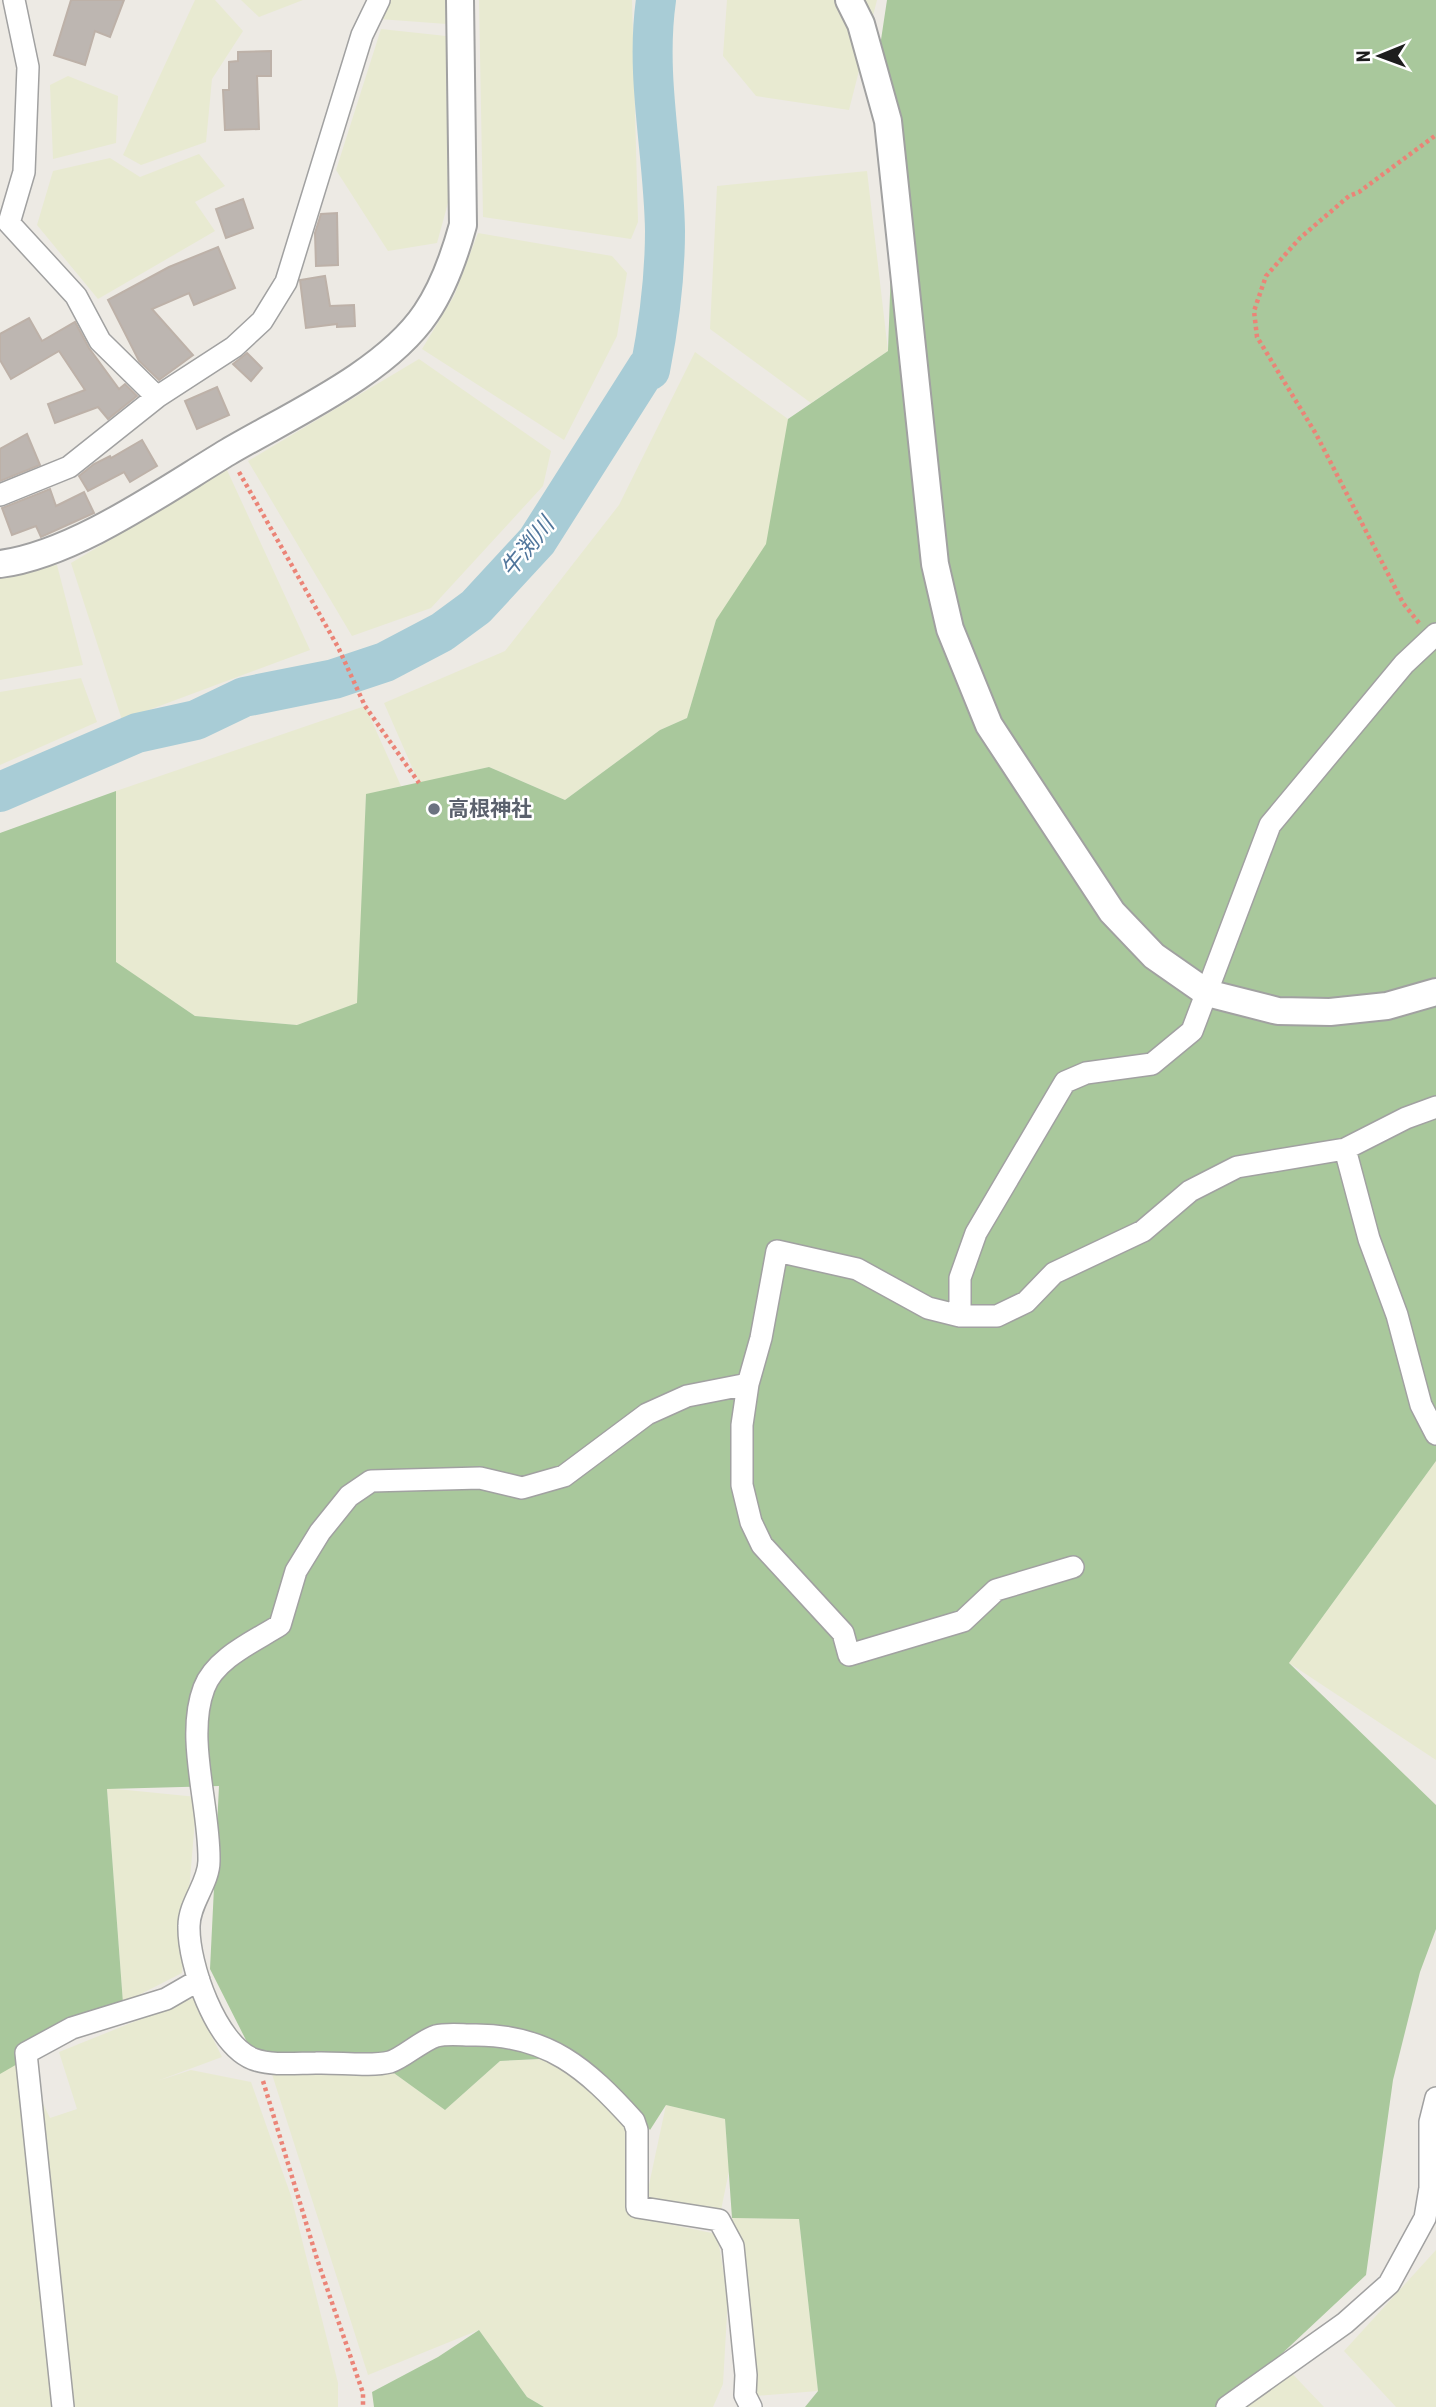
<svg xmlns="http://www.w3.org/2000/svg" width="1436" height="2407" viewBox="0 0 1436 2407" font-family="'Roboto Condensed','Noto Sans JP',sans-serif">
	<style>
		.farmland { fill: #e8ead1 }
		.forest { fill: #a9c89c }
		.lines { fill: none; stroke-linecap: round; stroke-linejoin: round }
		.river { stroke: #a8ccd6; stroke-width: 40 }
		.building { fill: #bdb6b1; stroke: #bdb1a8; stroke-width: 2 }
		.minor-casing { stroke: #a1a1a1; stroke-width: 24 }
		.tertiary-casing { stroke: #a1a1a1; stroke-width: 30 }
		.path { stroke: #eb8477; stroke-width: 4.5; stroke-dasharray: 3.5 3.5; stroke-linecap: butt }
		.minor { stroke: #fff; stroke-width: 21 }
		.tertiary { stroke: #fff; stroke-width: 26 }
		.worship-dot { fill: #6b7280; stroke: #fff; stroke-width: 2.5 }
		.labels { text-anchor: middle; stroke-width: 5; stroke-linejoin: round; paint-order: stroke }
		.worship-label { font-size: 21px; font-weight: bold; fill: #5b616d; stroke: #fff; text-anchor: start }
		.water-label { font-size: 23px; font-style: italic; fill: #50759b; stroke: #fff }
	</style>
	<rect width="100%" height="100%" fill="#edeae4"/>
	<path class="farmland" d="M195,0H215L243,31L212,79L206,142L141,165L123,155Z
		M241,0H303L259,17Z
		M390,0H446L447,24L379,19Z
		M479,0H632L638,222L631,239L483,217Z
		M727,0H877L849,110L756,96L723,56Z
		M381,29L446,36L448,203L437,243L388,251L336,170Z
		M68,76L118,96L116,143L53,159L50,85Z
		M199,154L225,186L195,202L215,231L98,299L37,225L53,171L110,158L140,177Z
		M867,171L888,351L811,403L710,329L717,186Z
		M478,233L612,256L627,273L617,336L564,440L422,349L454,296Z
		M695,352L788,419L793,517L716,620L687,718L660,730L565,800L489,767L419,783L384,703L505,651L619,505Z
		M419,359L551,451L543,486L431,608L352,636L248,461Z
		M227,470L310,650L122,720L71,563Z
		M57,565L83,665L0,680V571Z
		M81,678L97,722L0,765V692Z
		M365,706L401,786L366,795L358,1003L297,1025L195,1016L115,962L116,791Z
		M1436,1461V1760L1289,1663Z
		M107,1788L197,1797L182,1973L123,2003Z
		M193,1998L222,2057L157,2081L191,2070L251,2082L291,2196L338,2383V2407H0V2072L21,2059L50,2118L77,2109L59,2052Z
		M561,2058L593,2076L630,2132L629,2216L717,2234L728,2297L723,2384L713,2407H544L527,2397L479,2330L368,2375L270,2068L391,2071L445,2110L500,2061Z
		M666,2105L725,2119L729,2171L720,2215L646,2199Z
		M732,2218L799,2219L818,2391L756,2396Z
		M1436,2250V2407H1396L1344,2351Z
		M1284,2365L1324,2407H1231Z"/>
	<path class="forest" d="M887,0H1436V1461L1289,1663L1436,1805V1929L1420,1972L1393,2080L1366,2275L1225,2407H805L818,2391L799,2219L732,2218L725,2119L666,2105L650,2130L638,2116L561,2058L500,2061L445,2110L391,2071L250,2048L210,1969L219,1786L107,1789L123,2003L0,2074V833L116,791V962L195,1016L297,1025L357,1003L366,794L489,767L565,800L660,730L687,718L716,620L766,544L788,419L888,351L895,154L876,73Z
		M479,2330L527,2397L544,2407H374L372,2392L438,2357Z"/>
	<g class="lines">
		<path class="river" d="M0,792L137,733L196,720L244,697L334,679L385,662L442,632L476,607L537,541L648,366L650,370C659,324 665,279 665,231C664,154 645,77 656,0"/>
	</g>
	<path class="building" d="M71,0H124L110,37L95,31L85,65L54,55Z
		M271,51V76H257L259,129L225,130L223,90H229V62L238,61V52Z
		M243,199L253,228L226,238L216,209Z
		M337,213L338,265L316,266L315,233L321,214Z
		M218,247L235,288L194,305L189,293L152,309L193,355L159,380L139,361L108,300L169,267Z
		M325,276L330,306L354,305L355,326L337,327V324L306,328L300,280Z
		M29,318L42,341L75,322L89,348L119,389L125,384L137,396L108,419L98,407L55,423L48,404L85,390L59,351L11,379L0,360V334Z
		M247,353L262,368L251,381L233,364Z
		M217,387L229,415L197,429L185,401Z
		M27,434L40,465L0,481V449Z
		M142,440L157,466L130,482L124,472L88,491L79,476L94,464L110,456L111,458Z
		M50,489L56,506L84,492L94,513L41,537L36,526L12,535L2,508Z"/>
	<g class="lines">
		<g class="minor-casing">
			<path id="minor" d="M14,0L28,67L24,172L9,223L76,296L100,341L157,397
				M0,495L69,467L157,397L234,347L262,321L286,282L362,35L379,0
				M1345,1149L1369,1239L1397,1315L1421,1405L1436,1434
				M960,1316V1278L976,1233L1065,1082L1086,1073L1152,1064L1192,1031L1270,825L1404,664L1436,634
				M748,1384L687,1396L647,1414L564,1476L522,1488L480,1478L371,1481L349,1496L320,1532L296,1571L280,1625C255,1641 215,1658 204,1688C185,1738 210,1807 209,1861C209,1883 189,1903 189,1926C188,1964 216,2044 253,2059C272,2066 297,2063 316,2063C337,2062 371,2067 390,2062C403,2058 421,2041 436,2036C447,2033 462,2035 473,2035C548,2034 587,2069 634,2121L637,2130V2207L719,2220L733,2246L746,2375L745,2395L751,2407
				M1073,1567L996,1590L963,1621L849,1655L843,1633L762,1545L751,1522L742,1485V1425L748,1384L761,1338L777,1251L857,1269L928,1308L960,1316H997L1026,1302L1054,1273L1143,1231L1190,1191L1237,1167L1345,1149L1406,1118L1436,1107
				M63,2407L26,2053L72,2028L166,1999L199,1980
				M1227,2407L1345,2323L1389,2284L1425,2218L1430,2188V2122L1436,2098"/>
		</g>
		<g class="tertiary-casing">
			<path id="tertiary" d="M849,0L861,24L888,121L935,564L950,629L989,725L1112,912L1154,956L1207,993L1278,1011L1330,1012L1387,1006L1436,992
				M0,564C75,554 163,491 228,452C289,416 386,373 426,313C443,288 455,254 463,225L460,0"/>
		</g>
		<path class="path" d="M239,472L338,647L365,706L419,783
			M1419,623L1403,603L1316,434L1257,337L1254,311L1266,276L1300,238L1349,196L1359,192L1436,135
			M263,2081L317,2259L363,2393V2407"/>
		<use href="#minor" class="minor"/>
		<use href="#tertiary" class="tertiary"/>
	</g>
	<circle class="worship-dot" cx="434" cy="809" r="7"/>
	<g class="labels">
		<g class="worship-label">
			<text x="448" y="816">高根神社</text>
		</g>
		<g class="water-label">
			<text transform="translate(527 547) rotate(-51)" y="8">牛渕川</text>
		</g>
	</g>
	<g transform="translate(1380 56) rotate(269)" stroke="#ffffff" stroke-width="5" paint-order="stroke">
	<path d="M0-5L12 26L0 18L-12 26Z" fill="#1d1d1d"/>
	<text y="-10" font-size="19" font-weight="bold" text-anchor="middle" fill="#1d1d1d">N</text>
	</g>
</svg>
